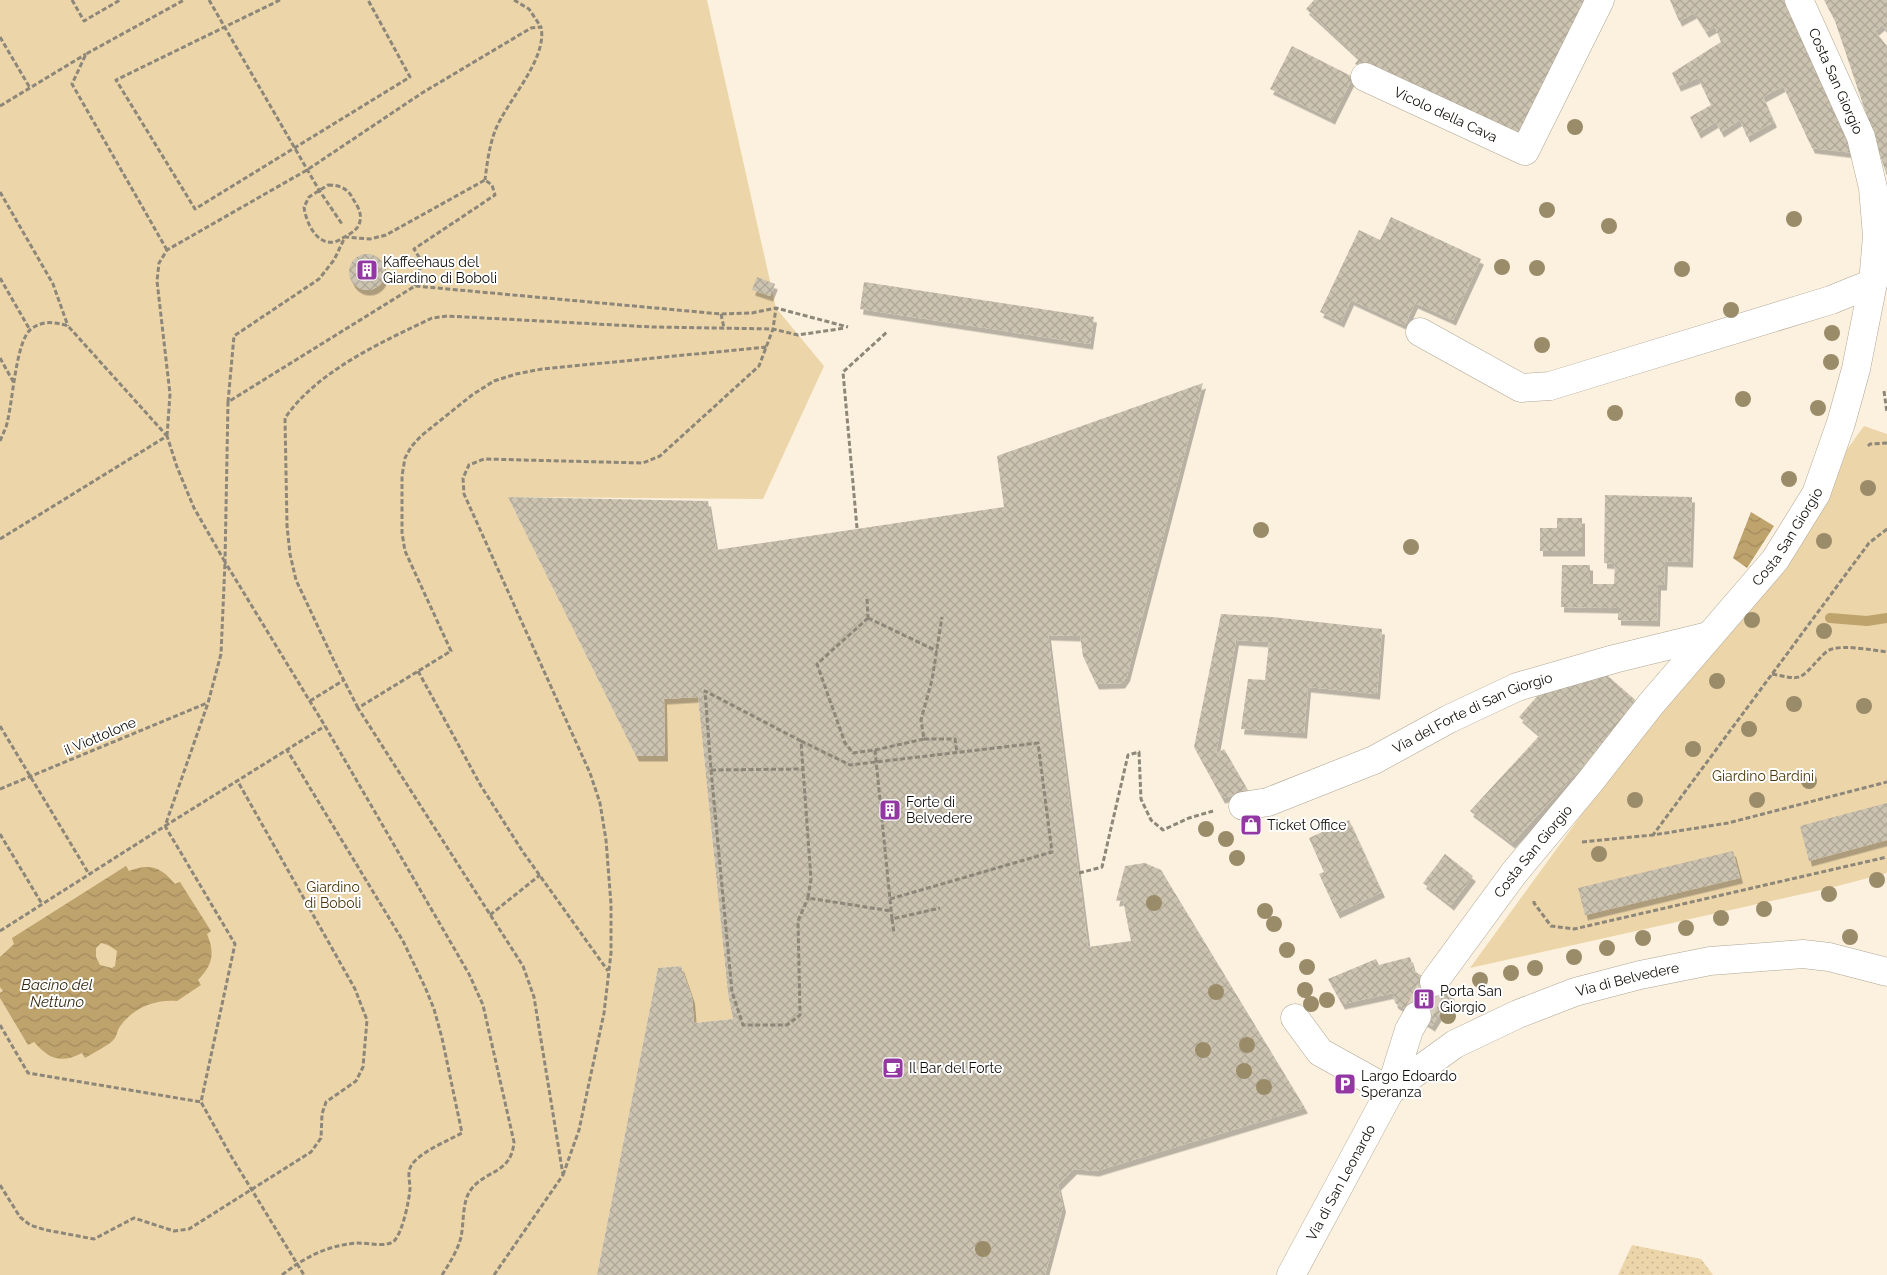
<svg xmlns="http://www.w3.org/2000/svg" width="1887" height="1275" viewBox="0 0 1887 1275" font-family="Raleway,sans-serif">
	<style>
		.grass { fill: url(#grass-dots) }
		.park { fill: #ecd5a9 }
		.water { fill: url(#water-waves); fill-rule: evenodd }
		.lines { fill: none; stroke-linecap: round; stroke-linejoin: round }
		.stream { stroke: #bfa36d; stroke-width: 10 }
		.building { fill: url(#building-cross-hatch); filter: url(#shadow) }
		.minor-tunnel { stroke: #d8cfbe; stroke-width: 28; stroke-dasharray: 28 14; stroke-linecap: butt }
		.minor-casing { stroke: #aea594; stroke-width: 29 }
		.path { stroke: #8d877a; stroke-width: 3; stroke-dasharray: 5 2.5; stroke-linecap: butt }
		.minor { stroke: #fff; stroke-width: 28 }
		.tree { fill: #9a8b69 }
		.labels { text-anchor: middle; stroke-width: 4; stroke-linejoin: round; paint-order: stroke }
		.street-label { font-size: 14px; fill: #110e08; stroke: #fff }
		.poi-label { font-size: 14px; fill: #110e08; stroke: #fff; text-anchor: start }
		.park-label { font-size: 14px; fill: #4b3709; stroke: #fff }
		.water-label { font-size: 15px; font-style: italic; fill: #362a11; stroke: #fff }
	</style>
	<defs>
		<pattern id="grass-dots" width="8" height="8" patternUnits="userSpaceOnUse" patternTransform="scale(1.25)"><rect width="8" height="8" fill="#ecd5a9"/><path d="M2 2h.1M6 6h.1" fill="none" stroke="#c9b690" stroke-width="1.8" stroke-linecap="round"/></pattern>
		<pattern id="water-waves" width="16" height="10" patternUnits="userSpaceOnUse" patternTransform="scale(1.25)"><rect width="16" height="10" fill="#bfa36d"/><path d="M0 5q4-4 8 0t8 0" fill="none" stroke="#a38b5d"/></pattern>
		<pattern id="building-cross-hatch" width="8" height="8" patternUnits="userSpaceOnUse" patternTransform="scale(1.25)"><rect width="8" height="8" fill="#ccc3b1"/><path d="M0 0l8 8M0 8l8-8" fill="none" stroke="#aea697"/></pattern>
		<filter id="shadow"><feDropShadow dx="3" dy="5.5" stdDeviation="0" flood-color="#0004"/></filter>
	</defs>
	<rect width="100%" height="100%" fill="#fbf1de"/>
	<path class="grass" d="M1632,1245L1701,1259L1713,1275H1618Z"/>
	<path class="park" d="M0,0H707L776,308L824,366L763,499L508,497L636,756H665L664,699L698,697L728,994L733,1019L694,1023L692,998L681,966L658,968L597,1275H0Z
		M1864,426L1887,434V873L1830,888L1470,968Z"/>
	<path class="water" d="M1751,512L1774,526L1747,568L1733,558Z
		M126,866L129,871C150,863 161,867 175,884L180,882L211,931L207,934C215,953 213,965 198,980L201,985L177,1001C155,999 132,1008 119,1028C117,1031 117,1035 115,1038C110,1045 93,1053 85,1058L82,1053C61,1064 49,1059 34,1042L28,1045L0,998V993L3,991L0,987V957L14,944L12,938ZM101,943L108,945L117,951L115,966L112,968L100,965L96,957V948Z"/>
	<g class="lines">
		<path class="stream" d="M1830,618L1867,621L1887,618"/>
	</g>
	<path class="building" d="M1314,0H1590L1523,137L1355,64L1359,58L1306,9Z
		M1670,0H1784L1807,45L1853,153L1812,148L1783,86L1763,97L1774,122L1747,137L1740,120L1721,132L1716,122L1698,133L1690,117L1711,105L1698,78L1678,86L1672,73L1721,42L1715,27L1706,32L1694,13L1679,21Z
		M1824,0H1887V31L1882,25L1875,31L1887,46V176L1835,21Z
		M1292,46L1353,77L1332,119L1270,89Z
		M1391,217L1481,259L1453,320L1415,303L1405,325L1351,300L1341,322L1320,312L1359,230L1380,240Z
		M349 272a18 18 0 1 1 36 0a18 18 0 1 1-36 0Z
		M757,277L775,284L770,296L752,290Z
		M864,282L1094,317L1090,344L860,309Z
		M1203,383L1127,676L1122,683L1096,684L1083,656L1080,636L1048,635L1088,947L1131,941L1123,900L1116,901L1125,866L1145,863L1161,870L1305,1108L1096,1171L1074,1169L1058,1185L1063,1207L1045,1275H597L658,968L681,966L692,998L694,1023L733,1019L728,994L698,697L664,699L665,756H636L508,497L708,501L716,550L1004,507L997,456Z
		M1605,495L1692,497L1690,562L1665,561L1664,585H1658L1657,621L1618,620V608L1561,607L1562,565H1590V584H1614L1615,564L1604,563Z
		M1557,518H1582V551H1540V528H1557Z
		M1221,614L1272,617L1382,629L1377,694L1308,687L1304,733L1241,729L1248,679L1265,680L1269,642L1236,640L1216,754L1224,749L1249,792L1222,798L1194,747Z
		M1601,670L1640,704L1512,843L1470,811L1540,735L1519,717L1540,693Z
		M1887,803V840L1809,861L1800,826Z
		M1349,820L1382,892L1337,913L1319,874L1324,872L1309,838Z
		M1733,851L1740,878L1585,915L1578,888Z
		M1445,854L1473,876L1451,905L1423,883Z
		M1410,957L1414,971L1452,994L1432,1026L1395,1003L1393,993L1342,1004L1328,979L1376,959L1379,965Z"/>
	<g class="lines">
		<path class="minor-tunnel" d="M1417,1016L1434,982"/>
		<g class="minor-casing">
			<g id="minor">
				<path id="s1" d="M1365,77L1525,151L1600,0"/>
				<path d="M1420,332L1521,388L1550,386L1831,300L1873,283"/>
				<path id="s2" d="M1243,806L1268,802L1374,760L1449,719L1517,687L1614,659L1708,636"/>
				<path id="s3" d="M1434,982L1514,873L1589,783L1651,704L1775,560L1816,494L1841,423L1856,369L1873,283L1877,236L1873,188L1861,137L1799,0"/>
				<path d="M1295,1018L1320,1052L1390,1091"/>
				<path id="s4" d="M1390,1091L1455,1044L1518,1014L1575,992L1640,975L1710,961L1803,954L1829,957L1887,972"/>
				<path id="s5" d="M1291,1275L1390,1091L1409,1030L1417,1016"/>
			</g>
		</g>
		<path class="path" d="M72,0L84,21L120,0
			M209,0L319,190L342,224
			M280,0L116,80L195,209L410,77L368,0
			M514,0L529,9L541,27
			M0,37L30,88
			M0,106L86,54
			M328,185C339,185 348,188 353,199C357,205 362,213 360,221C359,228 354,231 348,235C344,237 339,241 334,242C316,245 306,222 304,207L309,197Z
			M0,192L53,284L68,326
			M167,250L72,84L86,54L184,0
			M0,278L30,330
			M415,286L422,262L414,249L495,195L492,185L485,180
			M721,314L724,328
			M0,358L14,383
			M1884,391L1887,413
			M228,402L234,336L319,279L334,260L345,237L370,239L386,235L485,180
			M167,436L170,394L157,281L159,263L167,250L307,170L422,93L531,28L541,27C548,59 506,102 495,131C489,147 487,164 485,180
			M0,441C2,436 4,432 6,427C13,405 15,342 31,329C43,320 55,322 68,326L167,436
			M1868,446L1870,444L1887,443
			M857,528L843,372L887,332
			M1887,529L1869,543L1653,835L1728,823L1887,782
			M0,539L167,436L177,467L194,508L225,562L221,654L208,703L165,826
			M867,599L868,618
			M868,618L817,664L845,743L853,753L875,750L892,919L940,908
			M868,618L937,651
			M418,671L481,786L523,852L608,971
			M1772,674C1801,680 1799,681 1819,659C1822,656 1827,650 1832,649C1845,645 1873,650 1887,652
			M310,701L344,680
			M358,708L335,663L296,580L290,554L287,526L285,418C317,371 382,342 432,318L447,316L653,327L773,329L798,335L845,328
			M0,726L89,874
			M924,739H955L957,753
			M801,741L705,691L711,770L803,769
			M875,750L924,739L921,720L932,680L942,617
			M711,770L732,992L743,1025H787L800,1015L798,921L808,898
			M0,789L207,703
			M165,826L325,726
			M0,834L42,904
			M1582,842L1653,835
			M1079,873L1102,867L1128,755L1139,752L1141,799L1151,820L1163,830L1189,818L1213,811
			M890,899L1052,852L1038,743L850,765L801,741L811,879L808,898L891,911
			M1534,901V903L1551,926L1574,929L1887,857
			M490,915L540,875
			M892,919L894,933
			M0,931L165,826L235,944L201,1102L231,1156L304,1275
			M0,1025L28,1073L201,1102
			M563,1175L579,1130L604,1013L611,953V904L606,840L600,803L590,773L464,494L463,478L469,465L484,459L643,463L660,456L759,366L773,329L776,308
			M0,1185L20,1217L30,1225L46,1230L94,1239L134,1218L174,1231L189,1229L311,1152L321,1138L322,1114L326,1102L356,1081L363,1067L367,1020L355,989L237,780
			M282,1275C305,1257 328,1245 358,1243C368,1243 389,1248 395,1240C403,1230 409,1201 410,1189C410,1181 407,1173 411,1166C418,1153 449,1140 462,1133L442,1038L434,1009L425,987L403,941L287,750
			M442,1275C449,1264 458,1250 461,1237C464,1223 462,1203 470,1191C485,1169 511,1175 514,1142L483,1005L469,974L325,726L225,562L228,402L415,286L721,314L752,313L776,308L848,327
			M494,1275L563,1175L534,997L523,966L358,708L451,651L405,551L402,533V476L405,458L411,447L421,436L472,395L494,381L516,374L542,369L767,347"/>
		<use href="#minor" class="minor"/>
	</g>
	<g class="tree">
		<circle cx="1575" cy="127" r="8"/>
		<circle cx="1547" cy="210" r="8"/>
		<circle cx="1794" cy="219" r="8"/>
		<circle cx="1609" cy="226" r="8"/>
		<circle cx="1502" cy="267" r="8"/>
		<circle cx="1537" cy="268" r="8"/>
		<circle cx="1682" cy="269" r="8"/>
		<circle cx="1731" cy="310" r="8"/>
		<circle cx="1832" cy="333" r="8"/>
		<circle cx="1542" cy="345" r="8"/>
		<circle cx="1831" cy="362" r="8"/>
		<circle cx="1743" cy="399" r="8"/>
		<circle cx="1818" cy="408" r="8"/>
		<circle cx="1615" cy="413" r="8"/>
		<circle cx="1789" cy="479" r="8"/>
		<circle cx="1868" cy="488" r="8"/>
		<circle cx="1261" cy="530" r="8"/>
		<circle cx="1824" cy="541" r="8"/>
		<circle cx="1411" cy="547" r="8"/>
		<circle cx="1752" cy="620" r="8"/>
		<circle cx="1824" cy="631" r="8"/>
		<circle cx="1717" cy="681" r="8"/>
		<circle cx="1794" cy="704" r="8"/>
		<circle cx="1864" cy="706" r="8"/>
		<circle cx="1749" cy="729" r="8"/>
		<circle cx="1693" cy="749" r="8"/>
		<circle cx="1809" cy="781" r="8"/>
		<circle cx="1635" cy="800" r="8"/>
		<circle cx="1757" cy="800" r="8"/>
		<circle cx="1206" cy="829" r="8"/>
		<circle cx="1226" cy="839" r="8"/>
		<circle cx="1599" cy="854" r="8"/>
		<circle cx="1237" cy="858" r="8"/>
		<circle cx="1877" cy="880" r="8"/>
		<circle cx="1829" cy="894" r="8"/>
		<circle cx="1154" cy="903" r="8"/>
		<circle cx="1764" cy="909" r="8"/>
		<circle cx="1265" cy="911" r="8"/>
		<circle cx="1721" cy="918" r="8"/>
		<circle cx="1274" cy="924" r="8"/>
		<circle cx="1686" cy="928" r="8"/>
		<circle cx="1850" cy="937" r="8"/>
		<circle cx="1643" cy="938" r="8"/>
		<circle cx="1607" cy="948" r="8"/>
		<circle cx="1287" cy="950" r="8"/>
		<circle cx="1574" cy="957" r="8"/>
		<circle cx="1307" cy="967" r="8"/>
		<circle cx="1535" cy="968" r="8"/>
		<circle cx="1511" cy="973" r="8"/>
		<circle cx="1480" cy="980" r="8"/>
		<circle cx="1305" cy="990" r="8"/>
		<circle cx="1216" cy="992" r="8"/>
		<circle cx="1327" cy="1000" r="8"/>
		<circle cx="1311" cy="1004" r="8"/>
		<circle cx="1448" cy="1016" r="8"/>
		<circle cx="1247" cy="1045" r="8"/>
		<circle cx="1203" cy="1050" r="8"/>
		<circle cx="1244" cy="1071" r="8"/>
		<circle cx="1264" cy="1087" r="8"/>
		<circle cx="983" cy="1249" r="8"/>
	</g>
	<defs>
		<g id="building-square" transform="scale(1.125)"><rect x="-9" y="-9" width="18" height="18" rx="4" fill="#9338a2" stroke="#fff"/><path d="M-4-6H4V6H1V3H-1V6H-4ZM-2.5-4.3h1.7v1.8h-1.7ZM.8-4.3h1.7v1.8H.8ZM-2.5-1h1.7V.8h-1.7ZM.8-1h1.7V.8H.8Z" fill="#fff"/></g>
		<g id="shop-square" transform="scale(1.125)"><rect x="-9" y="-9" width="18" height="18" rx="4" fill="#9338a2" stroke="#fff"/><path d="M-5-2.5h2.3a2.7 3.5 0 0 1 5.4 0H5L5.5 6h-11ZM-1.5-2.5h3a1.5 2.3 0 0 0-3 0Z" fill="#fff"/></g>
		<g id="cafe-square" transform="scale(1.125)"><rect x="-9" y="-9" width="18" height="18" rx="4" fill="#9338a2" stroke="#fff"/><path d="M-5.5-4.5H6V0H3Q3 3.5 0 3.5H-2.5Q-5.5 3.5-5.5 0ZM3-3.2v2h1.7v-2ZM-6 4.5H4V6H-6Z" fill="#fff"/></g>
		<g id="parking-square" transform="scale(1.125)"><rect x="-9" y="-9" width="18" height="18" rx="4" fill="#9338a2" stroke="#fff"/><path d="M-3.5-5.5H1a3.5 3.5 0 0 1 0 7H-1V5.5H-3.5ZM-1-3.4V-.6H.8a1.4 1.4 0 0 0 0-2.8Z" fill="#fff"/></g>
	</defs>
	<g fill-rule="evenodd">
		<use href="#building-square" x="367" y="270"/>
		<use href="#building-square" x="890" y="810"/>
		<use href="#shop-square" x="1251" y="825"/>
		<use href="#building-square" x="1424" y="999"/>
		<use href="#cafe-square" x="893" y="1068"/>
		<use href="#parking-square" x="1345" y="1084"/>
	</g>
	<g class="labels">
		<g class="street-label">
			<text transform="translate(1836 81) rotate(66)" y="5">Costa San Giorgio</text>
			<text dy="5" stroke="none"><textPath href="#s1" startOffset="89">Vicolo della Cava</textPath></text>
			<text dy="5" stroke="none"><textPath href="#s3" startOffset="569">Costa San Giorgio</textPath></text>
			<text dy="5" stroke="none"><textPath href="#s2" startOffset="249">Via del Forte di San Giorgio</textPath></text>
			<text transform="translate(100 736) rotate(-23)" y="5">il Viottolone</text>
			<text dy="5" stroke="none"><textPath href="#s3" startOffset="164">Costa San Giorgio</textPath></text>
			<text dy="5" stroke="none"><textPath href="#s4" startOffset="265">Via di Belvedere</textPath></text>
			<text dy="5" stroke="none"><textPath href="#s5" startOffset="105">Via di San Leonardo</textPath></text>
		</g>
		<g class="poi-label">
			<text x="383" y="267">Kaffeehaus del<tspan x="383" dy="16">Giardino di Boboli</tspan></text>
			<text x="906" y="807">Forte di<tspan x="906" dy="16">Belvedere</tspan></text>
			<text x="1267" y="830">Ticket Office</text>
			<text x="1440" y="996">Porta San<tspan x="1440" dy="16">Giorgio</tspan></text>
			<text x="909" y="1073">Il Bar del Forte</text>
			<text x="1361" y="1081">Largo Edoardo<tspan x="1361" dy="16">Speranza</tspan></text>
		</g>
		<g class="park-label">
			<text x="1763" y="781">Giardino Bardini</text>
			<text x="333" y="892">Giardino<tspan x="333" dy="16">di Boboli</tspan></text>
		</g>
		<g class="water-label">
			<text x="57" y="990">Bacino del<tspan x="57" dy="17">Nettuno</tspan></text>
		</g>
	</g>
</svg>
